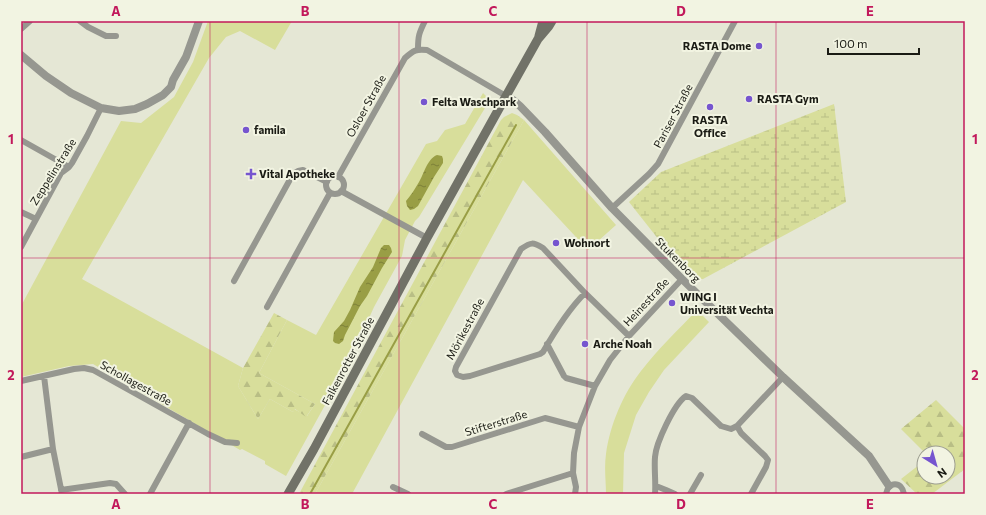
<svg xmlns="http://www.w3.org/2000/svg" width="986" height="515" viewBox="0 0 986 515" font-family="Commissioner,sans-serif">
	<style>
		.green { fill: #d8de9b }
		.forest { fill: url(#forest-firs) }
		.wetland { fill: url(#wetland-marsh) }
		.water { fill: url(#water-ripples) }
		.lines { fill: none; stroke-linecap: round; stroke-linejoin: round }
		.stream { stroke: #999e45; stroke-width: 2 }
		.minor { stroke: #969790; stroke-width: 6 }
		.tertiary { stroke: #969790; stroke-width: 8 }
		.secondary { stroke: #717268; stroke-width: 9 }
		.grid { fill: none; stroke: #c2185b; stroke-width: 1; stroke-opacity: 0.55 }
		.poi-dot { fill: #7655cf; stroke: #f2f4e2; stroke-width: 1.5 }
		.labels { text-anchor: middle; stroke-width: 4; stroke-linejoin: round; paint-order: stroke }
		.poi-label { font-size: 11px; font-weight: bold; fill: #1a1b14; stroke: #f2f4e2; text-anchor: start }
		.street-label { font-size: 11px; fill: #1a1b14; stroke: #f2f4e2 }
		.neatline { fill: none; stroke: #c2185b; stroke-width: 1.5 }
		.grid-label { font-size: 13px; text-anchor: middle; font-weight: bold; fill: #c2185b }
	</style>
	<defs>
		<pattern id="forest-firs" width="22" height="20" patternUnits="userSpaceOnUse"><rect width="22" height="20" fill="#d8de9b"/><path d="M5 1l3.5 6h-7zM16 11l3.5 6h-7z" fill="#b9be85"/></pattern>
		<pattern id="wetland-marsh" width="20" height="14" patternUnits="userSpaceOnUse"><rect width="20" height="14" fill="#d8de9b"/><path d="M1 5h8M5 5V1M11 12h8M15 12V8" fill="none" stroke="#b9be85"/></pattern>
		<pattern id="water-ripples" width="26" height="14" patternUnits="userSpaceOnUse"><rect width="26" height="14" fill="#999e45"/><path d="M2 4q2-2 4 0t4 0M15 11q2-2 4 0t4 0" fill="none" stroke="#7c8038"/></pattern>
	</defs>
	<rect width="100%" height="100%" fill="#e5e7d5"/>
	<path class="green" d="M208,21H292L275,50L240,31L226,37L209,58L82,279L243,368L238,386L258,419L270,399L293,412L294,409L307,416L315,404L259,373L287,320L316,335L426,144L437,141L445,130L465,124L483,93L486,96L485,108L419,217L415,221L405,240L402,256L374,307L352,356L286,476L265,464V461L242,449L240,450L93,364L69,366L21,377V306L121,121L141,123L174,97L193,62Z
		M524,120L616,225L588,250L523,180L352,494H315Z
		M697,310L709,322L664,370L649,392L636,415L624,453L623,494H606C606,481 604,468 606,454C610,425 623,394 641,371C658,349 678,330 697,310Z"/>
	<path class="forest" d="M512,113L517,115L524,120L315,494H299L501,120L504,117Z
		M274,313L287,320L259,373L315,404L306,417L295,409L293,412L270,399L258,419L238,386L243,368Z
		M936,400L965,429V469L932,494H917L901,479L924,461V477H948V453H925L901,429Z"/>
	<path class="wetland" d="M834,104L846,202L703,279L695,280L689,278L629,202L661,172Z"/>
	<path class="water" d="M437,155L442,156L443,159V163L434,177L418,206L414,209L410,210L407,206L406,201C411,195 415,189 419,182C424,174 427,159 437,155Z
		M384,245H389L391,248L392,252L382,268L367,296L360,306L345,335L343,341L339,344L335,343L333,341L334,332L344,321L350,310L360,287L373,267L381,248Z"/>
	<g class="lines">
		<path class="stream" d="M310,494L516,125"/>
		<path class="minor" d="M80,21L88,27L106,36H116
			M21,29L30,21
			M418,49C418,36 419,33 425,21
			M21,140L69,167
			M326 185a9 9 0 1 1 18 0a9 9 0 1 1-18 0Z
			M338,177L405,58C414,50 416,49 427,50L506,96
			M341,191L427,238
			M612,208L649,174L658,164L735,21
			M21,212L36,219
			M21,247L61,173L69,167L72,163L87,136L101,108
			M234,281L293,174L298,171L303,170L327,182
			M585,293C568,310 555,331 543,352L540,354L470,376L463,377L457,375L455,371L456,367L521,249C531,242 533,242 543,248L585,293L629,336
			M267,307L330,193
			M547,344L564,376L566,378L595,386
			M44,376L53,449L62,494
			M21,381L74,369L84,368L93,370L208,434L225,442L237,443
			M737,426L741,433L765,456L768,460L766,467L751,494
			M422,434L446,447H452L545,418L549,419L579,427
			M21,457L53,449
			M573,473L576,487L575,494
			M656,486L666,490L675,494
			M393,487L408,494
			M61,490L110,483L116,484L125,494
			M150,494L189,423
			M506,494L573,473L574,453L579,427L595,386L610,360L629,336L682,279
			M655,494C656,482 654,469 655,457C656,443 674,404 686,396L692,398L721,426L731,429L737,426L783,377
			M690,494L701,475
			M886,494C888,481 902,481 904,494"/>
		<path class="tertiary" d="M21,55L46,76L71,93L101,108L119,111L135,109L147,104L163,95L171,87L173,80L186,57L199,21
			M506,96L513,100L520,106L545,132L612,208L682,279L783,377L869,456L889,486"/>
		<path class="secondary" d="M539,36L543,21
			M288,494L314,449L427,238L496,114L538,39L549,26L552,21"/>
	</g>
	<path class="grid" d="M210,21V494M399,21V494M587,21V494M776,21V494M21,258H965"/>
	<g class="poi-dot">
		<circle cx="759" cy="46" r="4"/>
		<circle cx="749" cy="99" r="4"/>
		<circle cx="424" cy="102" r="4"/>
		<circle cx="710" cy="107" r="4"/>
		<circle cx="246" cy="130" r="4"/>
		<path d="M249 168h4v4h4v4h-4v4h-4v-4h-4v-4h4z"/>
		<circle cx="556" cy="243" r="4"/>
		<circle cx="672" cy="303" r="4"/>
		<circle cx="585" cy="344" r="4"/>
	</g>
	<g class="labels">
		<g class="poi-label">
			<text x="751" y="50" text-anchor="end">RASTA Dome</text>
			<text x="757" y="103">RASTA Gym</text>
			<text x="432" y="106">Felta Waschpark</text>
			<text x="710" y="124" text-anchor="middle">RASTA<tspan x="710" dy="13">Office</tspan></text>
			<text x="254" y="134">famila</text>
			<text x="259" y="178">Vital Apotheke</text>
			<text x="564" y="247">Wohnort</text>
			<text x="680" y="301">WING I<tspan x="680" dy="13">Universität Vechta</tspan></text>
			<text x="593" y="348">Arche Noah</text>
		</g>
		<g class="street-label">
			<text transform="translate(366 106) rotate(-61)" y="4">Osloer Straße</text>
			<text transform="translate(673 116) rotate(-62)" y="4">Pariser Straße</text>
			<text transform="translate(53 172) rotate(-58)" y="4">Zeppelinstraße</text>
			<text transform="translate(678 260) rotate(45)" y="4">Stukenborg</text>
			<text transform="translate(646 302) rotate(-47)" y="4">Heinestraße</text>
			<text transform="translate(465 329) rotate(-62)" y="4">Mörikestraße</text>
			<text transform="translate(348 361) rotate(-62)" y="4">Falkenrotter Straße</text>
			<text transform="translate(136 383) rotate(29)" y="4">Schollagestraße</text>
			<text transform="translate(496 423) rotate(-17)" y="4">Stifterstraße</text>
		</g>
	</g>
	<rect width="986" height="515" fill="none" stroke="#f2f4e2" stroke-width="44"/>
	<g transform="translate(936 465) rotate(143)"><circle r="19" fill="#f2f4e2" stroke="#9c9d90"/>
	<path d="M0-3L7 15L0 10L-7 15Z" fill="#7655cf"/>
	<text y="-6" font-size="11" font-weight="bold" text-anchor="middle" fill="#1a1b14">N</text>
	</g>
	<path d="M828 48v6h91v-6" fill="none" stroke="#1a1b14" stroke-width="2"/>
	<text x="834" y="48" font-size="12" fill="#1a1b14" stroke="#f2f4e2" stroke-width="3" paint-order="stroke">100 m</text>
	<rect x="22" y="22" width="942" height="471" class="neatline"/>
	<g class="grid-label">
		<text x="116" y="16">A</text>
		<text x="305" y="16">B</text>
		<text x="493" y="16">C</text>
		<text x="681" y="16">D</text>
		<text x="870" y="16">E</text>
		<text x="11" y="144">1</text>
		<text x="975" y="144">1</text>
		<text x="11" y="380">2</text>
		<text x="975" y="380">2</text>
		<text x="116" y="509">A</text>
		<text x="305" y="509">B</text>
		<text x="493" y="509">C</text>
		<text x="681" y="509">D</text>
		<text x="870" y="509">E</text>
	</g>
</svg>
